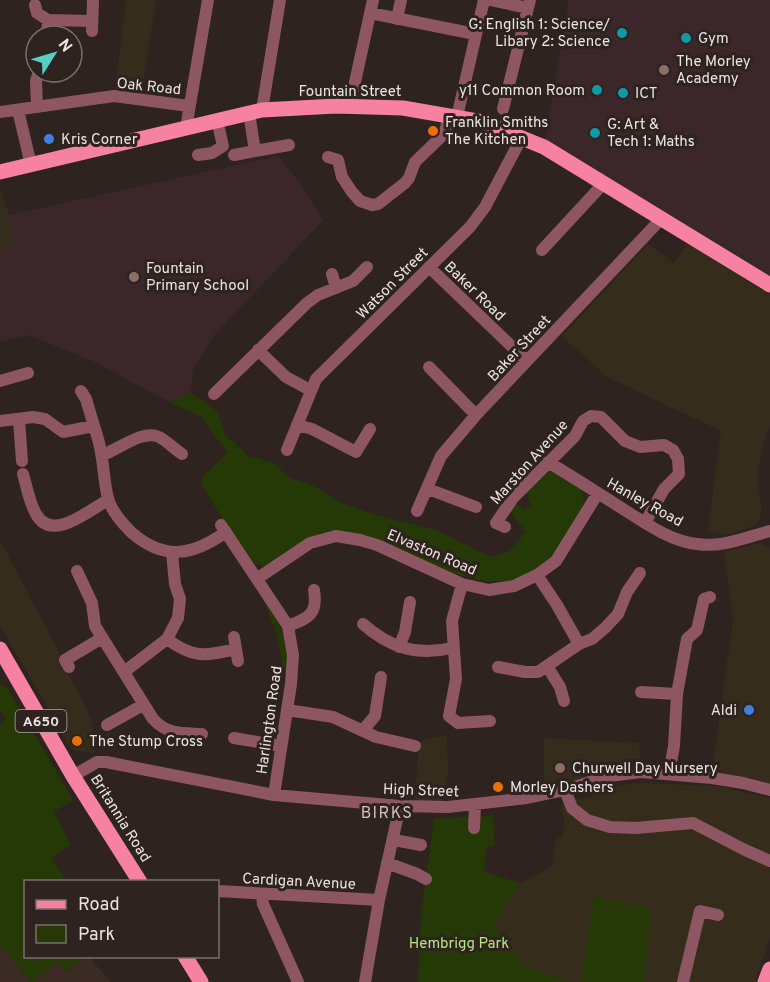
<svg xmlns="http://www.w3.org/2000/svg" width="770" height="982" viewBox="0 0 770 982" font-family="Overpass,sans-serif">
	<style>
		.commercial { fill: #362c1c }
		.built { fill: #3c2b24 }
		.education { fill: #3b2729 }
		.green { fill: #253907 }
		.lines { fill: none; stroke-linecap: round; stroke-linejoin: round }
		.minor { stroke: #8e5563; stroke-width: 12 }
		.major { stroke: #f681a0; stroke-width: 15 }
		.culture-dot { fill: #0f9aa8; stroke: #2e231f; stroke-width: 2 }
		.education-dot { fill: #8d6e63; stroke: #2e231f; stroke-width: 2 }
		.food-dot { fill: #e8710a; stroke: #2e231f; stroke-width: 2 }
		.shop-dot { fill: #3f7fe0; stroke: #2e231f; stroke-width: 2 }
		.labels { text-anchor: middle; stroke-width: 6; stroke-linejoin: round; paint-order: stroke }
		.shield { fill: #2e231f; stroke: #b2a9a6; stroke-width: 1.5 }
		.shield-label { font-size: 14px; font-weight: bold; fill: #eae3e0 }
		.poi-label { font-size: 15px; fill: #eae3e0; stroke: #2e231f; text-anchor: start }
		.street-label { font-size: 15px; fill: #eae3e0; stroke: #2e231f }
		.park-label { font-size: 15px; fill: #b5e57e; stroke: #2e231f }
		.neighbourhood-label { font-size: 16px; letter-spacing: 1.5px; fill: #d2c3bd; stroke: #2e231f }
	</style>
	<rect width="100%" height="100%" fill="#2e231f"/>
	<path class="commercial" d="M126,0H156L142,90L115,88Z
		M0,187L9,215L15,247L0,251Z
		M688,243L770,295V426L765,437L757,472L762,512L756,525L727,535L708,531L721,431L607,377L562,336L648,244L674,263Z
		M0,540L61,656L59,658L81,697L92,721L95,748L93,753L72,750L0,626Z
		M760,543L770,547V786L712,772L733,619L724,552Z
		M447,735L448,776L446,777V786L441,787L442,804L415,805L418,745L423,740Z
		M544,738L639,743L641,770L544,792Z
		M637,783L720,786L770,798V937L755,982H644L650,909L594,897L581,982H572L528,968L501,938L493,921L521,883L552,866L556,839L563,837L564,820L561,804L613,790V787Z"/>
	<path class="built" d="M0,945L31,982H0Z
		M85,956L89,957L111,982H31L59,962L65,973Z"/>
	<path class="education" d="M569,0H770V277L545,140Z
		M278,156L301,184L323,221L215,334L193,370L190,393L169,402L95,362L28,335L0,342V251L15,247L9,215Z"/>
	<path class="green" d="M190,393L217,411L225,435L249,456L272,462L290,478L312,485L339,502L373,514L436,530L491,557L508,552L526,532L509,510L516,504L525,510L531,505L526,493L548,469L580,487C590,504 577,519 569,533C530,599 483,586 422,562C397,552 371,542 345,532L266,567L254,563L224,521L202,486L203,476L228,453L201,417L169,402Z
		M262,596C278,620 291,642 287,671H284L276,632Z
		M0,684L8,689L73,800L54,812L71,845L51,858L67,881L26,882V956L85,957L65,973L59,962L31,982L0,945V724L6,718L0,711Z
		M493,816L495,846H487L484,872L521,883L494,921L501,938L528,968L572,982H418L421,914L434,819Z
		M594,897L651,909L644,982H581Z"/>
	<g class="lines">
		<path class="minor" d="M490,0L528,8
			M35,5L37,13L48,20L92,21
			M370,13L475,34
			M397,19L401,0
			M92,31L93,0
			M47,36L48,20
			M350,105L373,0
			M37,107L36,81L39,72
			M503,109L530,0
			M18,110L31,165
			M262,110L280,0
			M0,112L114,96L189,106
			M457,117L484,0
			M186,128L208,0
			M255,151L289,145
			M198,155L212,153L223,146L217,120
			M234,155L255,151L249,113
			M328,157L338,160L342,177L352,192L360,201L372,205L378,204L405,183L409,178L415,162L444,134L450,116
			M542,250L604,183
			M429,267L527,361
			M332,274L336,288
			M258,350L286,377L310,390
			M429,367L476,415
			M0,381L28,373
			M81,391L86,399L94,426
			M214,394L307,303L318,295L353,281L367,267
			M19,420L22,461
			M0,421L33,417L45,419L63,432L94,426C97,435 100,444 101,453C104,468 104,483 108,498C111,510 122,523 131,532C164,561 192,556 226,532
			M297,425L312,429L356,452L370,429
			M287,450L316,379L470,227L485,207L522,137
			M102,455C118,450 143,429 159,437C167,441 174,449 182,454
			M548,462C573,477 598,493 623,509C645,523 670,541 697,544C721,548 747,537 770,531
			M23,474C27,487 29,502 36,514C52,543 89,510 108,500
			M428,489L476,507
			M417,511L441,456L476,415L662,218
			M221,525L288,626L293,655L291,684L274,795
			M505,527L496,523L513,498L575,436L583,421L591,416L601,417L625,441L640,447L664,445L673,450L678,459L679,474L664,489L645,523
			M77,571L92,603L95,626L153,719C168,735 182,733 202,734
			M537,575L557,605L579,644
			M258,578L310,543L336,536L360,540L377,545L462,584L489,590L514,586L537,575L556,561L598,493
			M462,584L452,621L456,679L449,716L458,723L490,721
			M363,624C390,648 417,656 452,648
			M288,626C309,618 318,614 314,590
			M234,637L236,649
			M167,639C194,659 205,656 236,649L238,661
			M399,647L405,632L410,602
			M547,666L560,687L564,701
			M69,667L65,660L102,638
			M498,667L525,672H538L579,644L592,639L606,627L618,614L627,592L640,573
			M124,672L167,639L178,618L180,599L175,584L172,553
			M641,692L677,694
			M287,710L333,717L376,737L415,746
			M107,725L143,705
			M363,730L375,716L381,677
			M234,738L281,746
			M669,773L674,746L677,694L687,639L697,630L704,599L710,597
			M73,776L97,762H106L274,795L400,806L448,807L527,798L565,790L609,776L641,772L712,778L743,783L770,790
			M565,790L572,808L587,820L610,827L636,828L693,823L745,850L770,861
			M474,828L475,805
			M394,840L421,845
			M387,863L417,874L426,879
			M218,891L379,900
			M262,895L263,904L298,982
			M365,982L379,900L400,806
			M683,982L700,911L718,915"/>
		<path class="major" d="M0,172L262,110L336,106L403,108L483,122L544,147L770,285
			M0,649L73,776L140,882
			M185,956L201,982
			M765,982L770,969"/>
	</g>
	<g class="culture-dot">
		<circle cx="622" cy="33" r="6"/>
		<circle cx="686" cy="38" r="6"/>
		<circle cx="597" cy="90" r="6"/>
		<circle cx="623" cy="93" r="6"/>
		<circle cx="595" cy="133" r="6"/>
	</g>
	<g class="education-dot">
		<circle cx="664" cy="70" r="6"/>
		<circle cx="134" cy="277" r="6"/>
		<circle cx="560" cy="768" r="6"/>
	</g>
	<g class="food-dot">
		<circle cx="433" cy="131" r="6"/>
		<circle cx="77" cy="741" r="6"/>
		<circle cx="498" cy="787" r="6"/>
	</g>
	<g class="shop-dot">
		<circle cx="49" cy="139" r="6"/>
		<circle cx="749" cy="710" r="6"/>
	</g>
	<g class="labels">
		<rect class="shield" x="15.5" y="710" width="51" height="22" rx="4.5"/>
		<g class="shield-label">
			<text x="41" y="726">A650</text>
		</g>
		<g class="poi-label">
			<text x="610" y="29" text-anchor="end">G: English 1: Science/<tspan x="610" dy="17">Libary 2: Science</tspan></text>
			<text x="698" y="43">Gym</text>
			<text x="676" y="66">The Morley<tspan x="676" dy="17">Academy</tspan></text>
			<text x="585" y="95" text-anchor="end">y11 Common Room</text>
			<text x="635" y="98">ICT</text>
			<text x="445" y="127">Franklin Smiths<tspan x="445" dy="17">The Kitchen</tspan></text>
			<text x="607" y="129">G: Art &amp;<tspan x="607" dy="17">Tech 1: Maths</tspan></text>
			<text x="61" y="144">Kris Corner</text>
			<text x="146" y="273">Fountain<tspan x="146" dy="17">Primary School</tspan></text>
			<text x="737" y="715" text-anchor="end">Aldi</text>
			<text x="89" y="746">The Stump Cross</text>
			<text x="572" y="773">Churwell Day Nursery</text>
			<text x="510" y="792">Morley Dashers</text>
		</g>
		<g class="street-label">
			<text transform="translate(149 86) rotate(6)" y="5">Oak Road</text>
			<text x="350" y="96">Fountain Street</text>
			<text transform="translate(392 283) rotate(-45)" y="5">Watson Street</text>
			<text transform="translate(475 291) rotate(44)" y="5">Baker Road</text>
			<text transform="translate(519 348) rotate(-47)" y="5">Baker Street</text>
			<text transform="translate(529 462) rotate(-48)" y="5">Marston Avenue</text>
			<text transform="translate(645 502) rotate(29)" y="5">Hanley Road</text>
			<text transform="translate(432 552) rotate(23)" y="5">Elvaston Road</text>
			<text transform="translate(269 720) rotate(-82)" y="5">Harlington Road</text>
			<text transform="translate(421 790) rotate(2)" y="5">High Street</text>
			<text transform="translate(121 818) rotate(58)" y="5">Britannia Road</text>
			<text transform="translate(299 881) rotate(3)" y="5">Cardigan Avenue</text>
		</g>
		<g class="park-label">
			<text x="459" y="948">Hembrigg Park</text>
		</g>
		<g class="neighbourhood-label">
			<text x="387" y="818">BIRKS</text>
		</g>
	</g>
	<rect x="24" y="880" width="195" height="78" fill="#2e231f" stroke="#79706c" stroke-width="1.5"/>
	<rect x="36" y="900" width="30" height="9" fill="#f681a0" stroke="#79706c" stroke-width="1.5"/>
	<text x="78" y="910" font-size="18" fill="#eae3e0">Road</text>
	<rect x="36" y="925" width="30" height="18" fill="#253907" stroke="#79706c" stroke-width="1.5"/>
	<text x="78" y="940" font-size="18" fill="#eae3e0">Park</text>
	<g transform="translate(54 54) rotate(53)"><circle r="28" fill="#2e231f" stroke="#79706c" stroke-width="1.5"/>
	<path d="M0-4.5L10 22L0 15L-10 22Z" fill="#55cec5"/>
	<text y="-9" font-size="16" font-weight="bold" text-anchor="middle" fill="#eae3e0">N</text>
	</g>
</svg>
